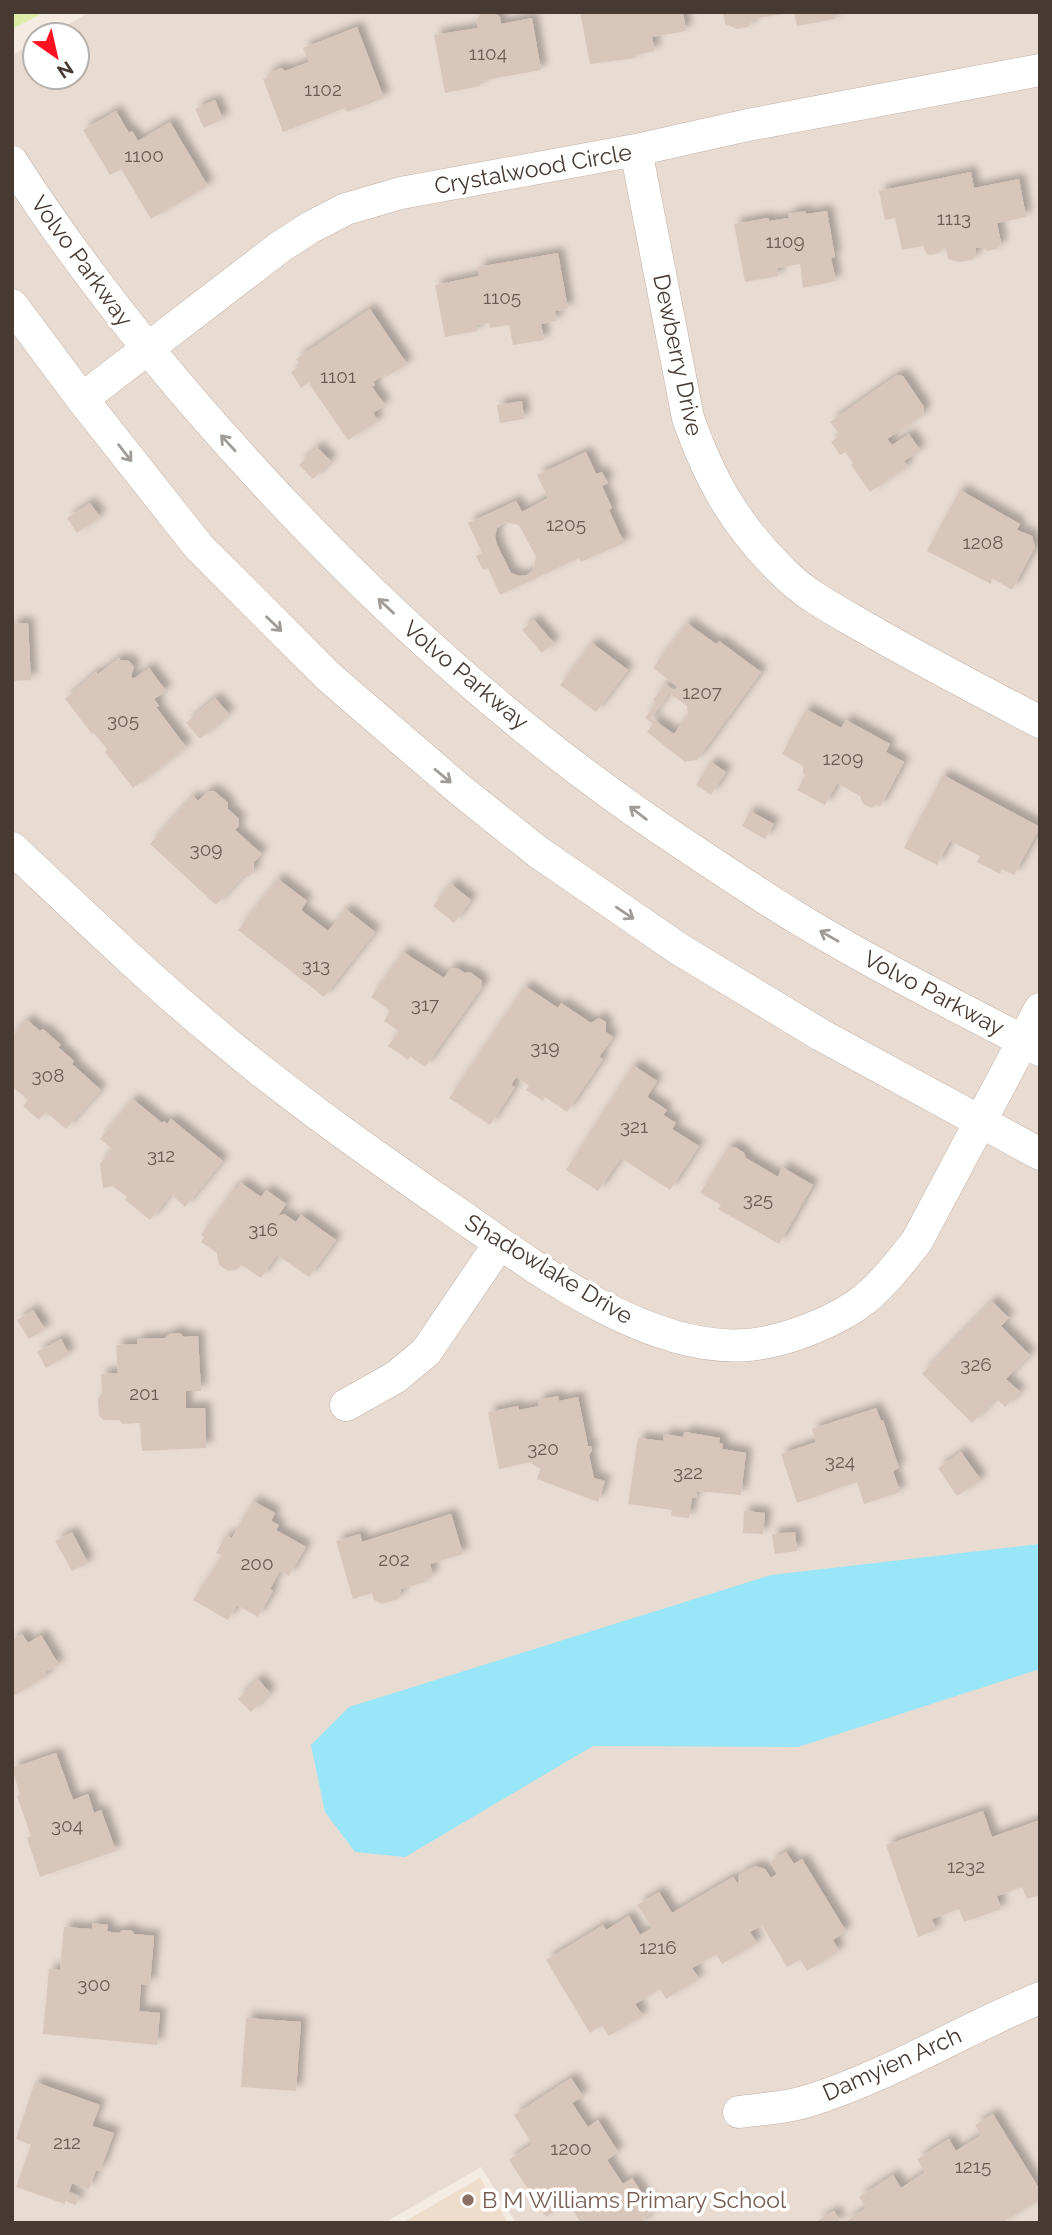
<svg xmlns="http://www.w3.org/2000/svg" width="1052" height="2235" viewBox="0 0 1052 2235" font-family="Raleway,sans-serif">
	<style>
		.residential { fill: #e8dbd1 }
		.education { fill: #eeddcb }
		.green { fill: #ddeda7 }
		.water { fill: #98e6f8 }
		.building { fill: #d9c6ba; fill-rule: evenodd; filter: url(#shadow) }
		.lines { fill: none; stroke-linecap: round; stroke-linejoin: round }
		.minor-casing { stroke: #c3b3a8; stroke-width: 33 }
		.minor { stroke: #fff; stroke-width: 32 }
		.oneway { stroke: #a29c99 }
		.education-dot { fill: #8d6e63; stroke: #fff; stroke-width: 2.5 }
		.labels { text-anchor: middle; stroke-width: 7; stroke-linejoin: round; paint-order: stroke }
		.number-label { font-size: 19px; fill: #6b5d55 }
		.street-label { font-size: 23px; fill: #463a33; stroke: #fff }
		.education-label { font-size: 23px; fill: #785e54; stroke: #fff; text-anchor: start }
	</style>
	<defs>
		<filter id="shadow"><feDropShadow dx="6" dy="-6" stdDeviation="3.5" flood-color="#0004"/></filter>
	</defs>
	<rect width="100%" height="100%" fill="#f4ebe3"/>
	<path class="residential" d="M90,12H1040V2223H516L481,2167L384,2223H12V55L35,43V77H77V35H49Z"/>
	<path class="education" d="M480,2178L508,2223H402Z"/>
	<path class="green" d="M12,12H45L12,29Z"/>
	<path class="water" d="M1040,1544V1669L798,1747L593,1746L405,1857L355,1852L325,1812L311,1745L349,1707L771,1575Z"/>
	<path class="building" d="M482,12H494L500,17L501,24L532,18L541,70L480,81V86L445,93L434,35L478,28L476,20Z
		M580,12H683L686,31L652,37L655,51L635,55L636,58L590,64Z
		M723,12H783V14L753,19L748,27L737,29L725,24Z
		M794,12H834L835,19L797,26Z
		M357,27L384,98L347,112L345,108L283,132L263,79L268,77L269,73L281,68L285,71L309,62L303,48Z
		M215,100L223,119L204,128L195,109Z
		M116,111L129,133L132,131L138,141L170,122L208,186L151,219L121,169L110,175L83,130Z
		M971,172L974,188L1019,179L1026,217L997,223L1001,243L997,249L988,251L980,247L976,248V254L972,260L959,262L948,259L945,245L939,253L930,255L926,253L923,246L902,250L895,218L885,220L879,191Z
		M805,211L806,214L827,211L835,257L831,258L836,281L803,288L800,264L777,268L779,276L745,282L734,224L768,218L769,221L789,218L788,214Z
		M558,253L568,309L555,311L557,321L541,324L544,340L513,345L509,325L490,328L489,323L476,325L477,331L445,337L435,285L479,276L478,267Z
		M370,309L407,364L386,377L384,374L373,382L375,385L372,387L385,405L373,413L378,421L348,440L310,385V382L301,388L291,372L301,366L296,359Z
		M897,375L903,376L924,407L923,415L887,439L892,445L909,434L920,450L904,461L908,466L870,492L851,465L853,463L845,452L840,455L831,442L840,435L830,422Z
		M522,401L524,419L500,423L497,405Z
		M317,447L331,461L313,479L299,465Z
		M586,452L596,474L602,472L608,483L602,486L612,508L609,510L624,543L581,562L579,558L500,595L488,568L483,570L476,556L482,553L468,523L516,501L522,512L548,498L537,475ZM505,522L519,525L536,557L533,570L527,575L520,576L511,573L497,545L495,536L497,528Z
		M960,490L1020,524L1017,530L1032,536L1035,547L1012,590L992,578L991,584L927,551Z
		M90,503L100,517L77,533L67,518Z
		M534,620L554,643L542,653L522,630Z
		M28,623L31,680L12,681V624Z
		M687,623L716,644L719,641L761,672L697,760L685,762L647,732L653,724L645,718L656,703L653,700L665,684L675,691L678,687L653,668ZM669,693L687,706L688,715L674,734L651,718Z
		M592,643L628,670L596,712L560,685Z
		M119,658L120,660L129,661L134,667L131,676L133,679L149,668L166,691L154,699L159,706L156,707L186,747L133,788L105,752L107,749L94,733L92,734L65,699L96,672L98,674Z
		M215,698L229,714L200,739L186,723Z
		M806,709L841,728L846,720L890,744L886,752L904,762L880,807L877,805L871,808L863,804L860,796L837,783L825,805L797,790L806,774L803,773V766L782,754Z
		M711,762L726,772L711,795L696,785Z
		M943,775L1040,827L1014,875L1002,869L1000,874L977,862L980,856L950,841L937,865L904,848Z
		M208,791H214L228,803V809L239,819V826L235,830L262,854L254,862V871L249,876H243L216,905L150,844L193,796L198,801Z
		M750,811L774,824L765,839L742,826Z
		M278,879L307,901L301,910L328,931L346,909L375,932L324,997L238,930Z
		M451,884L471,900L454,923L433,906Z
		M403,952L444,978L450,969L457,968L465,973L470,972L482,981V987L425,1067L410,1056L408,1060L388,1046L399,1031L384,1021L390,1011L371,997Z
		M525,986L558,1008L561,1003L591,1023L599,1018L606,1022V1032L613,1037L599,1057L603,1059L567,1112L545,1097L543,1101L526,1090L529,1086L516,1077L511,1085L515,1087L490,1125L449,1098Z
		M27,1020L40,1031L43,1029L61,1045L58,1047L74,1061L72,1064L101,1090L66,1129L46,1112L39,1120L23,1106L28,1100L12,1086V1036Z
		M633,1065L657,1081L647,1097L667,1110L663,1115L676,1123L672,1129L699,1146L670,1190L621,1158L598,1191L566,1170Z
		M133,1099L162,1123L164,1121L167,1124L171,1119L223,1161L185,1207L171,1194L150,1220L125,1200L127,1197L113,1186L103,1188L100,1164L112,1149L100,1139Z
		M728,1147H735L744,1153L746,1158L778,1177L782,1167L813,1185L779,1244L718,1209L721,1205L700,1193Z
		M241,1183L261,1197L266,1190L286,1204L278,1216L284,1214L296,1222L301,1215L336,1240L309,1277L277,1255L261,1278L241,1265L238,1269L228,1271L219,1265L217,1253L201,1242L204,1237L201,1235L235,1187L237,1189Z
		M992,1301L1009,1318L1001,1326L1030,1355L1006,1379L1020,1392L1005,1407L996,1398L972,1423L922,1374Z
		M33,1310L45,1329L29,1339L17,1320Z
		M180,1333L184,1337L198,1336L201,1391H186V1408H205L206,1448L142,1451L140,1423L123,1424L119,1420H104L99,1416L98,1399L102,1394L101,1374L118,1373L116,1345L137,1344V1339L165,1338L170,1334Z
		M61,1339L69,1354L46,1368L37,1352Z
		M558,1396L559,1401L578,1397L588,1446H591L592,1450L589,1455L594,1478L605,1481L598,1502L537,1479L541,1468H538L530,1462L499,1469L488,1412L518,1406L519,1410L539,1406L538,1400Z
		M876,1408L881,1421L883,1420L899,1468L893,1471L900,1492L864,1504L857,1482L797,1503L781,1454L816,1442L812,1429Z
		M685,1432L720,1438L719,1443L723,1444L722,1449L746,1453L741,1495L697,1491L696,1498H692L689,1518L671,1516L672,1510L628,1504L638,1438L663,1441L664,1434L683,1437Z
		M961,1452L981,1480L957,1496L938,1468Z
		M253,1501L275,1513L271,1521L279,1525L276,1530L306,1547L289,1576L280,1571L270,1589L273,1591L258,1617L237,1605L228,1620L193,1600L222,1556L216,1553L226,1535L232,1538Z
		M744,1511L765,1513L763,1534L743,1533Z
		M451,1514L463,1554L430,1564L433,1576L424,1579L425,1582L401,1589L398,1599L382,1604L374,1600L372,1593L353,1599L336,1541L360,1534L362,1542Z
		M72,1532L88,1563L72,1571L55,1541Z
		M795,1532L797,1551L775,1554L772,1534Z
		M22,1634L28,1643L41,1635L59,1665L45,1672L47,1676L12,1697V1640Z
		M258,1679L270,1693L251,1712L238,1699Z
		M56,1753L73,1800L88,1794L94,1813L101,1810L116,1851L40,1877L27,1838L31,1836L17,1796L20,1795L12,1768Z
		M983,1811L992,1837L1040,1820V1895L1027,1899L1022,1887L997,1896L1001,1909L964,1922L959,1909L932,1919L936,1930L918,1937L886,1845Z
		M786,1852L794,1864L802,1859L846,1931L833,1940L839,1951L807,1971L800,1959L787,1967L762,1925L750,1932L757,1943L722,1964L716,1954L692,1968L699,1979L666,1999L660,1989L635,2004L643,2016L609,2036L602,2025L590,2033L546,1960L603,1925L606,1930L629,1916L640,1935L652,1928L637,1905L659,1892L672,1913L733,1877L738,1884L739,1875L755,1866L765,1869L771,1878L777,1874L770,1862Z
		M92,1923L108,1925L107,1931L111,1932L119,1933L123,1930L132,1931L134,1934L154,1936L150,1985L141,1984L139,2011L160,2013L157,2045L43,2034L49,1969L60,1970L64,1927L92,1929Z
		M246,2018L301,2022L296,2091L241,2087Z
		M571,2078L583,2096L572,2103L588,2127L598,2120L618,2152L607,2160L623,2184L632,2178L654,2211L643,2218L646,2223H581L568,2203L546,2217L509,2160L532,2144L514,2115Z
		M35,2082L100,2105L92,2126L114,2133L100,2171L96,2170L89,2189L72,2183L69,2192L79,2196L76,2205L65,2201V2204L16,2187L31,2145L16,2139Z
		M993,2114L1040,2190V2199L1002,2223H843L866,2208L859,2197L893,2175L901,2188L925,2172L917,2159L949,2139L956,2151L981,2135L975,2125Z
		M834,2211L841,2223H814Z"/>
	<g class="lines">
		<g class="minor-casing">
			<path id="minor" d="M636,150L688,418C710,480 735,525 782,571C805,595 837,611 866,628C923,661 981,691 1040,722
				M12,162C83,273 166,375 255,472C376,604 510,726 658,827C704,858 750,889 797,918C876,966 959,1007 1040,1050
				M12,305L82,399L199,547L329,677L459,789L538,852L679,949L821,1035L1040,1154
				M82,399L280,247L311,227L346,209L401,193L636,150L748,125L1040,70
				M12,848C81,913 149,979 222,1039C296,1101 375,1156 454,1211C533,1266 647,1353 747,1345C784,1342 836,1322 865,1299C885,1282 901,1261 917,1241L1040,1009
				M346,1405L396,1377L426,1352L500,1243
				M739,2112C761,2109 787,2108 808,2101C889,2076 962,2030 1040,1998"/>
		</g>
		<use href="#minor" class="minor"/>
	</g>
	<defs><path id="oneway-shaft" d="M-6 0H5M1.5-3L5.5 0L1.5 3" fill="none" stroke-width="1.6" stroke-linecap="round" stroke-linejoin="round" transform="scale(1.75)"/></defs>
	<g class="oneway">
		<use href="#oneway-shaft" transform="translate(228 443) rotate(-133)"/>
		<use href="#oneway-shaft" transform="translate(125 453) rotate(52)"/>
		<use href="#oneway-shaft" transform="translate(386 606) rotate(-137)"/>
		<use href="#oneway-shaft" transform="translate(274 624) rotate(44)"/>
		<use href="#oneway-shaft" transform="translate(443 776) rotate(40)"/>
		<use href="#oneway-shaft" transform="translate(638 813) rotate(-143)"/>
		<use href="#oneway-shaft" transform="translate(625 913) rotate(34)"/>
		<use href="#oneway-shaft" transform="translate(829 936) rotate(-150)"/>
	</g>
	<circle class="education-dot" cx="468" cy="2200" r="7"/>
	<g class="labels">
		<g class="number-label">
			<text x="488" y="60">1104</text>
			<text x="323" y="96">1102</text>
			<text x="144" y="162">1100</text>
			<text x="954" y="225">1113</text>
			<text x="785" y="248">1109</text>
			<text x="502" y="304">1105</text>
			<text x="338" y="383">1101</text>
			<text x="566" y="531">1205</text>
			<text x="983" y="549">1208</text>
			<text x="702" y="699">1207</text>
			<text x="123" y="727">305</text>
			<text x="843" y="765">1209</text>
			<text x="206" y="856">309</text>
			<text x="316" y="972">313</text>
			<text x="425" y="1011">317</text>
			<text x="545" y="1054">319</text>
			<text x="48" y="1082">308</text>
			<text x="634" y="1133">321</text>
			<text x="161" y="1162">312</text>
			<text x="758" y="1206">325</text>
			<text x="263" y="1236">316</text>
			<text x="976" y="1371">326</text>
			<text x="144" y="1400">201</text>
			<text x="543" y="1455">320</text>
			<text x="840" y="1468">324</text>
			<text x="688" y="1479">322</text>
			<text x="394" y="1566">202</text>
			<text x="257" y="1570">200</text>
			<text x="67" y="1832">304</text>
			<text x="966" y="1873">1232</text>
			<text x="658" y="1954">1216</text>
			<text x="94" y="1991">300</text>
			<text x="67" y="2149">212</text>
			<text x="571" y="2155">1200</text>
			<text x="973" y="2173">1215</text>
		</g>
		<g class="street-label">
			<text transform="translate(533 169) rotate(-10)" y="8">Crystalwood Circle</text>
			<text transform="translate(82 261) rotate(54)" y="8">Volvo Parkway</text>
			<text transform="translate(678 355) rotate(78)" y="8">Dewberry Drive</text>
			<text transform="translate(466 675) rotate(40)" y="8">Volvo Parkway</text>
			<text transform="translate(934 993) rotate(28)" y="8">Volvo Parkway</text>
			<text transform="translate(549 1269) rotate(31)" y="8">Shadowlake Drive</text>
			<text transform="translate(892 2064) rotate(-24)" y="8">Damyien Arch</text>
		</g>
		<g class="education-label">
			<text x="482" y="2208">B M Williams Primary School</text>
		</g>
	</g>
	<rect width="1052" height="2235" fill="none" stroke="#463a33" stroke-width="28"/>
	<g transform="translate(56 56) rotate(146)"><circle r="33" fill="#ffffff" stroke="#b5b0ad" stroke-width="2"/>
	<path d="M0-5L12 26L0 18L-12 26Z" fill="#ff0f20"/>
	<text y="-10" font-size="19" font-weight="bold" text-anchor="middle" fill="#463a33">N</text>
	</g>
</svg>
